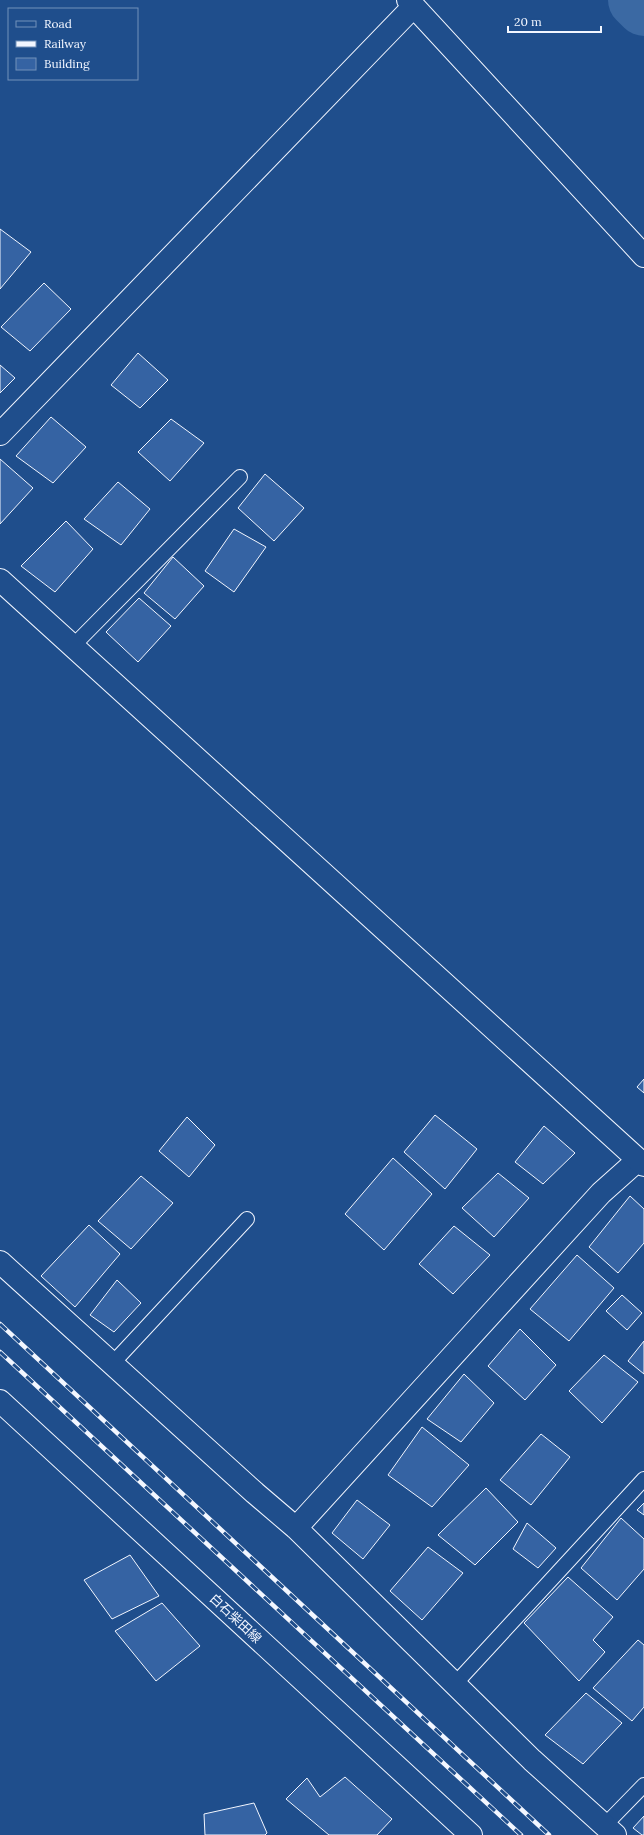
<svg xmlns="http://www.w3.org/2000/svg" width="644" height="1835" viewBox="0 0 644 1835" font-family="Lora,'Noto Sans JP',serif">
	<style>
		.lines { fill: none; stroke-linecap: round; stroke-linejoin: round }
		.river { stroke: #3b69a3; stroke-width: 56 }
		.building { fill: #3563a3; stroke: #f2f6ff }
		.lane-casing { stroke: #f2f6ff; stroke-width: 16 }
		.street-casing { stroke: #f2f6ff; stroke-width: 24 }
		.secondary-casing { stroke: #f2f6ff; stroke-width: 24 }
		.primary-casing { stroke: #f2f6ff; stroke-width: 24 }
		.lane { stroke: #1f4e8c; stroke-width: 14 }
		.street { stroke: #1f4e8c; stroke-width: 22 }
		.secondary { stroke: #1f4e8c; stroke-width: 22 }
		.primary { stroke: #1f4e8c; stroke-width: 22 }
		.rail-casing { stroke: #f2f6ff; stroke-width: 4.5 }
		.rail { stroke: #1f4e8c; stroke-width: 3; stroke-dasharray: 9; stroke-linecap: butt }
		.labels { text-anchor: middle; stroke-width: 3; stroke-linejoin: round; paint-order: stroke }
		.street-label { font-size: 13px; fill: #f2f6ff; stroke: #1f4e8c }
	</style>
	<rect width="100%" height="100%" fill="#1f4e8c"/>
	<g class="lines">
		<path class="river" d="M636,0L644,8"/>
	</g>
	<path class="building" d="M0,229L31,252L0,289Z
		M44,283L71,309L30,351L1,327Z
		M138,353L168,380L140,408L111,385Z
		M0,365L15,378L0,393Z
		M51,417L86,447L53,483L16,456Z
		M171,419L204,443L170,481L138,452Z
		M0,459L33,488L0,524Z
		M265,474L304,508L274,541L238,508Z
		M118,482L150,509L121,545L84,519Z
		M66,521L93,549L55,592L21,566Z
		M234,529L266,547L234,592L205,571Z
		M173,557L204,586L175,619L144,593Z
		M139,598L171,626L138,662L106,632Z
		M644,1079V1093L637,1087Z
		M435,1115L477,1149L445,1189L404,1152Z
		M187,1117L215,1145L189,1177L159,1151Z
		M544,1126L575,1153L543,1184L515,1162Z
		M393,1158L432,1194L384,1250L345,1214Z
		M498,1173L529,1198L494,1237L462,1208Z
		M141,1176L173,1203L131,1249L98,1221Z
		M630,1196L644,1209V1243L618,1273L589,1247Z
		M89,1225L120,1254L75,1307L41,1276Z
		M454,1226L490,1255L453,1294L419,1264Z
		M577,1255L614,1288L569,1341L530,1309Z
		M117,1280L141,1303L114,1332L90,1315Z
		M622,1295L642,1313L627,1330L606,1311Z
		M520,1329L556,1365L525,1400L488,1366Z
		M644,1341V1374L628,1361Z
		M604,1355L638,1382L602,1423L569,1391Z
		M464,1374L494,1403L461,1442L427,1419Z
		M422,1427L469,1465L432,1507L388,1475Z
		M541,1434L570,1457L531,1505L500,1480Z
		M486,1488L518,1522L475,1565L438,1535Z
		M357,1500L390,1525L363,1559L332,1533Z
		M644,1503V1515L637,1510Z
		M621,1518L644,1539V1569L617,1600L581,1568Z
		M527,1523L556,1548L538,1568L513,1549Z
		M428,1547L463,1573L422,1620L390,1591Z
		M130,1555L159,1596L112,1619L84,1580Z
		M568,1577L613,1617L593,1640L605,1652L579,1681L524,1623Z
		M162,1603L200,1646L156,1681L115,1631Z
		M638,1640L644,1645V1707L632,1721L593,1688Z
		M586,1693L622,1723L583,1764L545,1735Z
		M345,1777L392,1819L377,1835H329L286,1799L307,1778L320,1797Z
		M254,1803L267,1833L265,1835H205L204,1814Z
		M644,1816V1835H642L633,1828Z"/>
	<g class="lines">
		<g class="lane-casing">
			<path id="lane" d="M73,646L240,477
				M112,1364L247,1219
				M455,1684L644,1479
				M605,1825L644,1785"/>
		</g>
		<g class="street-casing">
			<path id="street" d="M408,0L644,256
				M0,434L413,7
				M0,1262L255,1493L296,1528L532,1760L615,1835
				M296,1528L601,1193L638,1160"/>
		</g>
		<g class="secondary-casing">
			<path id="secondary" d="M0,580L644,1165"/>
		</g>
		<g class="primary-casing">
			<path id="primary" d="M0,1401L471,1835"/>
		</g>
		<use href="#lane" class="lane"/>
		<use href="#street" class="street"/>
		<use href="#secondary" class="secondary"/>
		<use href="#primary" class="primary"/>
		<g class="rail-casing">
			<path id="rail" d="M0,1324L549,1835
				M0,1352L521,1835"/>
		</g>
		<use href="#rail" class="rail"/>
	</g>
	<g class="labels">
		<g class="street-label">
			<text transform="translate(236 1618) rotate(43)" y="5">白石柴田線</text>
		</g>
	</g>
	<rect x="8" y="8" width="130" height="72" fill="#1f4e8c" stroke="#7391ba"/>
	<rect x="16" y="21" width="20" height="6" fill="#1f4e8c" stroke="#7391ba"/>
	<text x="44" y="28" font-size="12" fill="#f2f6ff">Road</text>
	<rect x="16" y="41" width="20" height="6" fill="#f2f6ff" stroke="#7391ba"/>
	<text x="44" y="48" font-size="12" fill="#f2f6ff">Railway</text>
	<rect x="16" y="58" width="20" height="12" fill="#3563a3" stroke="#7391ba"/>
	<text x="44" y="68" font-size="12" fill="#f2f6ff">Building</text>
	<path d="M508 26v6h93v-6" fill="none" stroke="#f2f6ff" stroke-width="2"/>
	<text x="514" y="26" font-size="12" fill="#f2f6ff" stroke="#1f4e8c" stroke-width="3" paint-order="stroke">20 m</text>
</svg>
